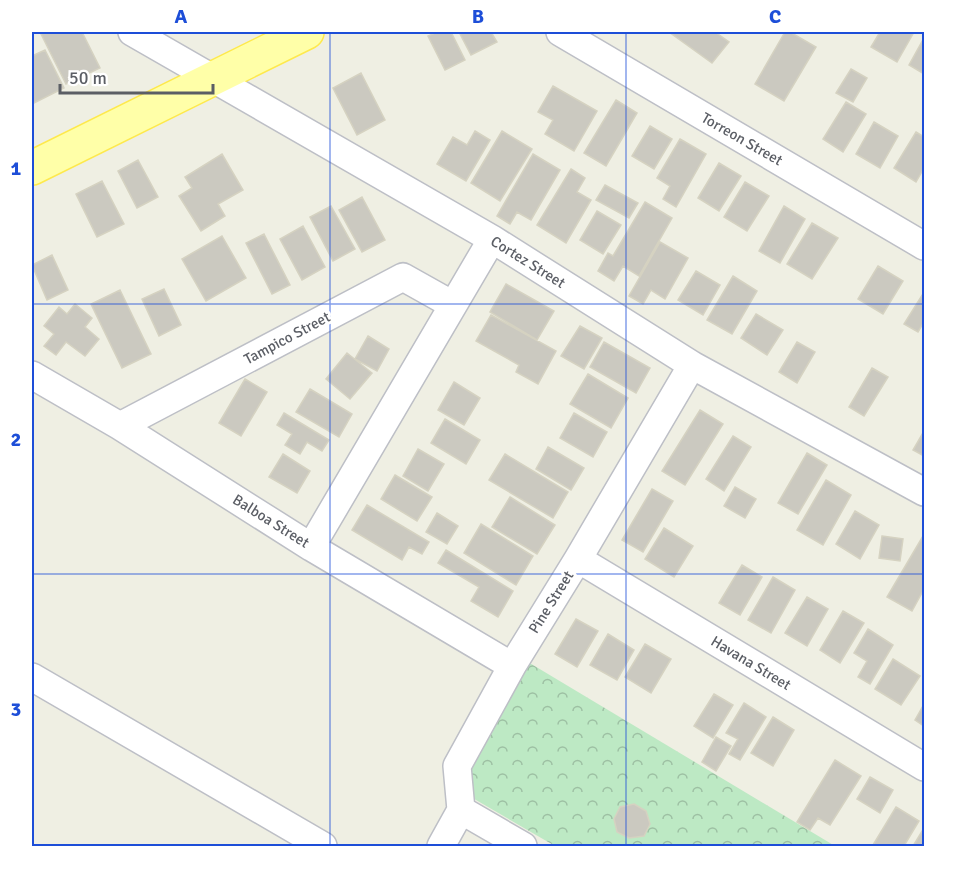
<svg xmlns="http://www.w3.org/2000/svg" width="956" height="878" viewBox="0 0 956 878" font-family="Signika,sans-serif">
	<style>
		.forest { fill: url(#forest-crowns) }
		.building { fill: #cbc9c0; stroke: #d5d2c1; stroke-width: 1.5 }
		.lines { fill: none; stroke-linecap: round; stroke-linejoin: round }
		.minor-casing { stroke: #bdbfc6; stroke-width: 30 }
		.major-casing { stroke: #fee94d; stroke-width: 36 }
		.minor { stroke: #fff; stroke-width: 27 }
		.major { stroke: #ffffa8; stroke-width: 33 }
		.grid { fill: none; stroke: #1d4ed8; stroke-width: 1.5; stroke-opacity: 0.55 }
		.labels { text-anchor: middle; stroke-width: 6; stroke-linejoin: round; paint-order: stroke }
		.street-label { font-size: 15px; fill: #5b5e65; stroke: #fff }
		.neatline { fill: none; stroke: #1d4ed8; stroke-width: 2 }
		.grid-label { font-size: 20px; text-anchor: middle; font-weight: bold; fill: #1d4ed8 }
	</style>
	<defs>
		<pattern id="forest-crowns" width="20" height="18" patternUnits="userSpaceOnUse" patternTransform="scale(1.5)"><rect width="20" height="18" fill="#bde9c4"/><path d="M2 6a3 3 0 1 1 6 0M12 15a3 3 0 1 1 6 0" fill="none" stroke="#9dc0a3"/></pattern>
	</defs>
	<rect width="100%" height="100%" fill="#efefe3"/>
	<path class="forest" d="M528,662L835,846H555L476,800L469,795L467,761Z"/>
	<path class="building" d="M40,32H82L100,68L66,84Z
		M437,32H451L465,60L445,70L428,36Z
		M459,32H491L497,42L471,55Z
		M669,32H715L729,42L712,63Z
		M785,32H790L816,47L784,101L755,84Z
		M880,32H914L897,62L871,47Z
		M924,38V74L909,65Z
		M45,50L64,88L32,104V56Z
		M851,69L867,78L853,102L836,93Z
		M361,73L385,120L357,135L333,88Z
		M553,86L597,111L574,151L545,134L553,120L538,112Z
		M616,100L637,113L606,166L584,153Z
		M846,102L866,114L843,152L823,139Z
		M874,122L898,136L880,168L856,154Z
		M650,126L672,139L654,169L632,156Z
		M475,131L490,140L466,181L437,164L453,137L467,145Z
		M502,131L532,149L500,201L471,183Z
		M916,132L924,137V168L916,182L894,168Z
		M680,139L706,154L676,207L663,199L670,186L657,178Z
		M222,154L243,190L218,204L225,216L201,231L179,196L192,188L185,177Z
		M533,154L560,170L531,220L517,212L510,224L497,216Z
		M138,160L158,197L137,208L118,171Z
		M719,163L741,176L719,211L698,198Z
		M571,169L585,178L577,192L591,200L566,243L537,225Z
		M102,181L124,224L97,237L76,194Z
		M745,182L769,196L747,231L724,217Z
		M605,185L638,203L629,218L596,200Z
		M362,197L385,240L362,252L339,210Z
		M645,202L672,218L639,276L623,266L614,281L598,271L608,253L613,256Z
		M331,206L355,249L333,261L310,217Z
		M784,206L805,219L780,263L759,251Z
		M597,211L621,225L603,254L580,240Z
		M812,223L838,238L812,279L787,264Z
		M303,226L325,267L302,280L280,239Z
		M264,234L290,285L272,294L246,243Z
		M222,236L246,278L206,301L182,259Z
		M660,242L688,258L665,299L651,290L643,304L629,296Z
		M52,255L68,290L47,300L32,265Z
		M878,266L903,281L883,314L858,299Z
		M696,271L720,285L703,315L678,300Z
		M733,276L757,291L732,334L707,320Z
		M506,284L554,311L537,340L490,312Z
		M164,289L181,325L159,336L142,299Z
		M120,290L151,354L122,368L91,304Z
		M924,292V322L918,332L904,324Z
		M75,304L92,318L85,327L99,339L85,356L66,342L56,355L44,346L54,334L44,326L59,307L67,314Z
		M756,314L783,330L767,355L741,338Z
		M491,315L556,351L538,384L516,372L519,365L476,341Z
		M580,326L602,338L584,369L561,356Z
		M368,336L389,349L377,371L355,359Z
		M604,342L650,368L636,393L590,367Z
		M797,342L815,352L797,383L779,372Z
		M347,353L372,373L350,399L326,379Z
		M872,368L888,377L864,416L849,407Z
		M588,374L628,398L611,428L570,404Z
		M245,379L267,392L241,436L219,423Z
		M454,382L480,398L464,425L438,410Z
		M310,389L352,414L339,437L296,412Z
		M700,410L723,424L685,485L662,471Z
		M284,413L329,440L322,451L307,442L300,454L285,445L292,434L277,425Z
		M574,413L607,432L593,457L560,438Z
		M445,419L480,440L466,464L431,443Z
		M924,431V456L913,450Z
		M733,436L751,447L724,491L706,479Z
		M548,447L584,468L571,490L536,469Z
		M418,449L444,464L428,491L403,476Z
		M807,453L827,465L798,514L778,503Z
		M283,454L310,471L297,493L269,477Z
		M505,454L568,492L553,518L489,480Z
		M395,475L432,497L417,521L381,499Z
		M826,480L851,495L823,545L797,530Z
		M735,487L756,499L745,518L724,506Z
		M652,489L673,501L643,552L622,540Z
		M510,497L555,525L537,554L492,527Z
		M367,505L429,542L422,554L409,547L402,560L352,530Z
		M855,511L879,525L860,559L836,544Z
		M437,513L458,526L447,544L426,532Z
		M481,524L533,556L516,585L464,553Z
		M664,528L693,546L674,577L645,559Z
		M882,536L903,539L900,561L879,558Z
		M923,536L924,589L912,611L887,597Z
		M446,550L513,591L498,617L471,601L479,587L438,563Z
		M742,565L762,577L740,615L719,603Z
		M773,577L795,590L771,633L748,620Z
		M807,597L828,609L807,646L785,633Z
		M843,611L864,623L840,663L820,650Z
		M576,619L598,631L577,667L555,654Z
		M868,629L893,645L870,684L858,677L867,661L854,653Z
		M608,634L634,650L617,680L590,665Z
		M645,644L671,659L651,693L625,677Z
		M893,659L920,676L901,705L875,689Z
		M714,694L733,705L713,738L694,726Z
		M744,703L766,717L740,760L729,754L738,739L726,733Z
		M924,704V726L915,720Z
		M773,717L794,730L773,766L751,753Z
		M716,737L731,746L716,771L702,762Z
		M835,760L861,776L830,825L818,818L810,830L797,822Z
		M870,777L893,790L880,813L857,799Z
		M634,804L646,811L650,824L644,836L629,838L617,832L614,819L620,807Z
		M896,807L919,821L904,846H875L873,845Z
		M924,828V846H913Z"/>
	<g class="lines">
		<g class="minor-casing">
			<path id="minor" d="M132,32L492,239L692,365L924,492
				M560,32L924,246
				M32,375L120,426L311,547L512,666
				M120,426L403,277L453,305
				M311,547L492,239
				M578,559L924,767
				M32,677L323,846
				M461,810L523,846
				M441,846L461,810L457,766L512,666L578,559L692,365"/>
		</g>
		<g class="major-casing">
			<path id="major" d="M32,168L307,32"/>
		</g>
		<use href="#minor" class="minor"/>
		<use href="#major" class="major"/>
	</g>
	<path class="grid" d="M330,32V846M626,32V846M32,304H924M32,574H924"/>
	<g class="labels">
		<g class="street-label">
			<text transform="translate(742 139) rotate(30)" y="5">Torreon Street</text>
			<text transform="translate(528 262) rotate(32)" y="5">Cortez Street</text>
			<text transform="translate(287 338) rotate(-28)" y="5">Tampico Street</text>
			<text transform="translate(271 521) rotate(32)" y="5">Balboa Street</text>
			<text transform="translate(551 602) rotate(-58)" y="5">Pine Street</text>
			<text transform="translate(751 663) rotate(31)" y="5">Havana Street</text>
		</g>
	</g>
	<rect width="956" height="878" fill="none" stroke="#ffffff" stroke-width="66"/>
	<path d="M60 84v9h153v-9" fill="none" stroke="#5b5e65" stroke-width="3"/>
	<text x="69" y="84" font-size="18" fill="#5b5e65" stroke="#ffffff" stroke-width="4.5" paint-order="stroke">50 m</text>
	<rect x="33" y="33" width="890" height="812" class="neatline"/>
	<g class="grid-label">
		<text x="181" y="23">A</text>
		<text x="478" y="23">B</text>
		<text x="775" y="23">C</text>
		<text x="16" y="175">1</text>
		<text x="16" y="446">2</text>
		<text x="16" y="716">3</text>
	</g>
</svg>
